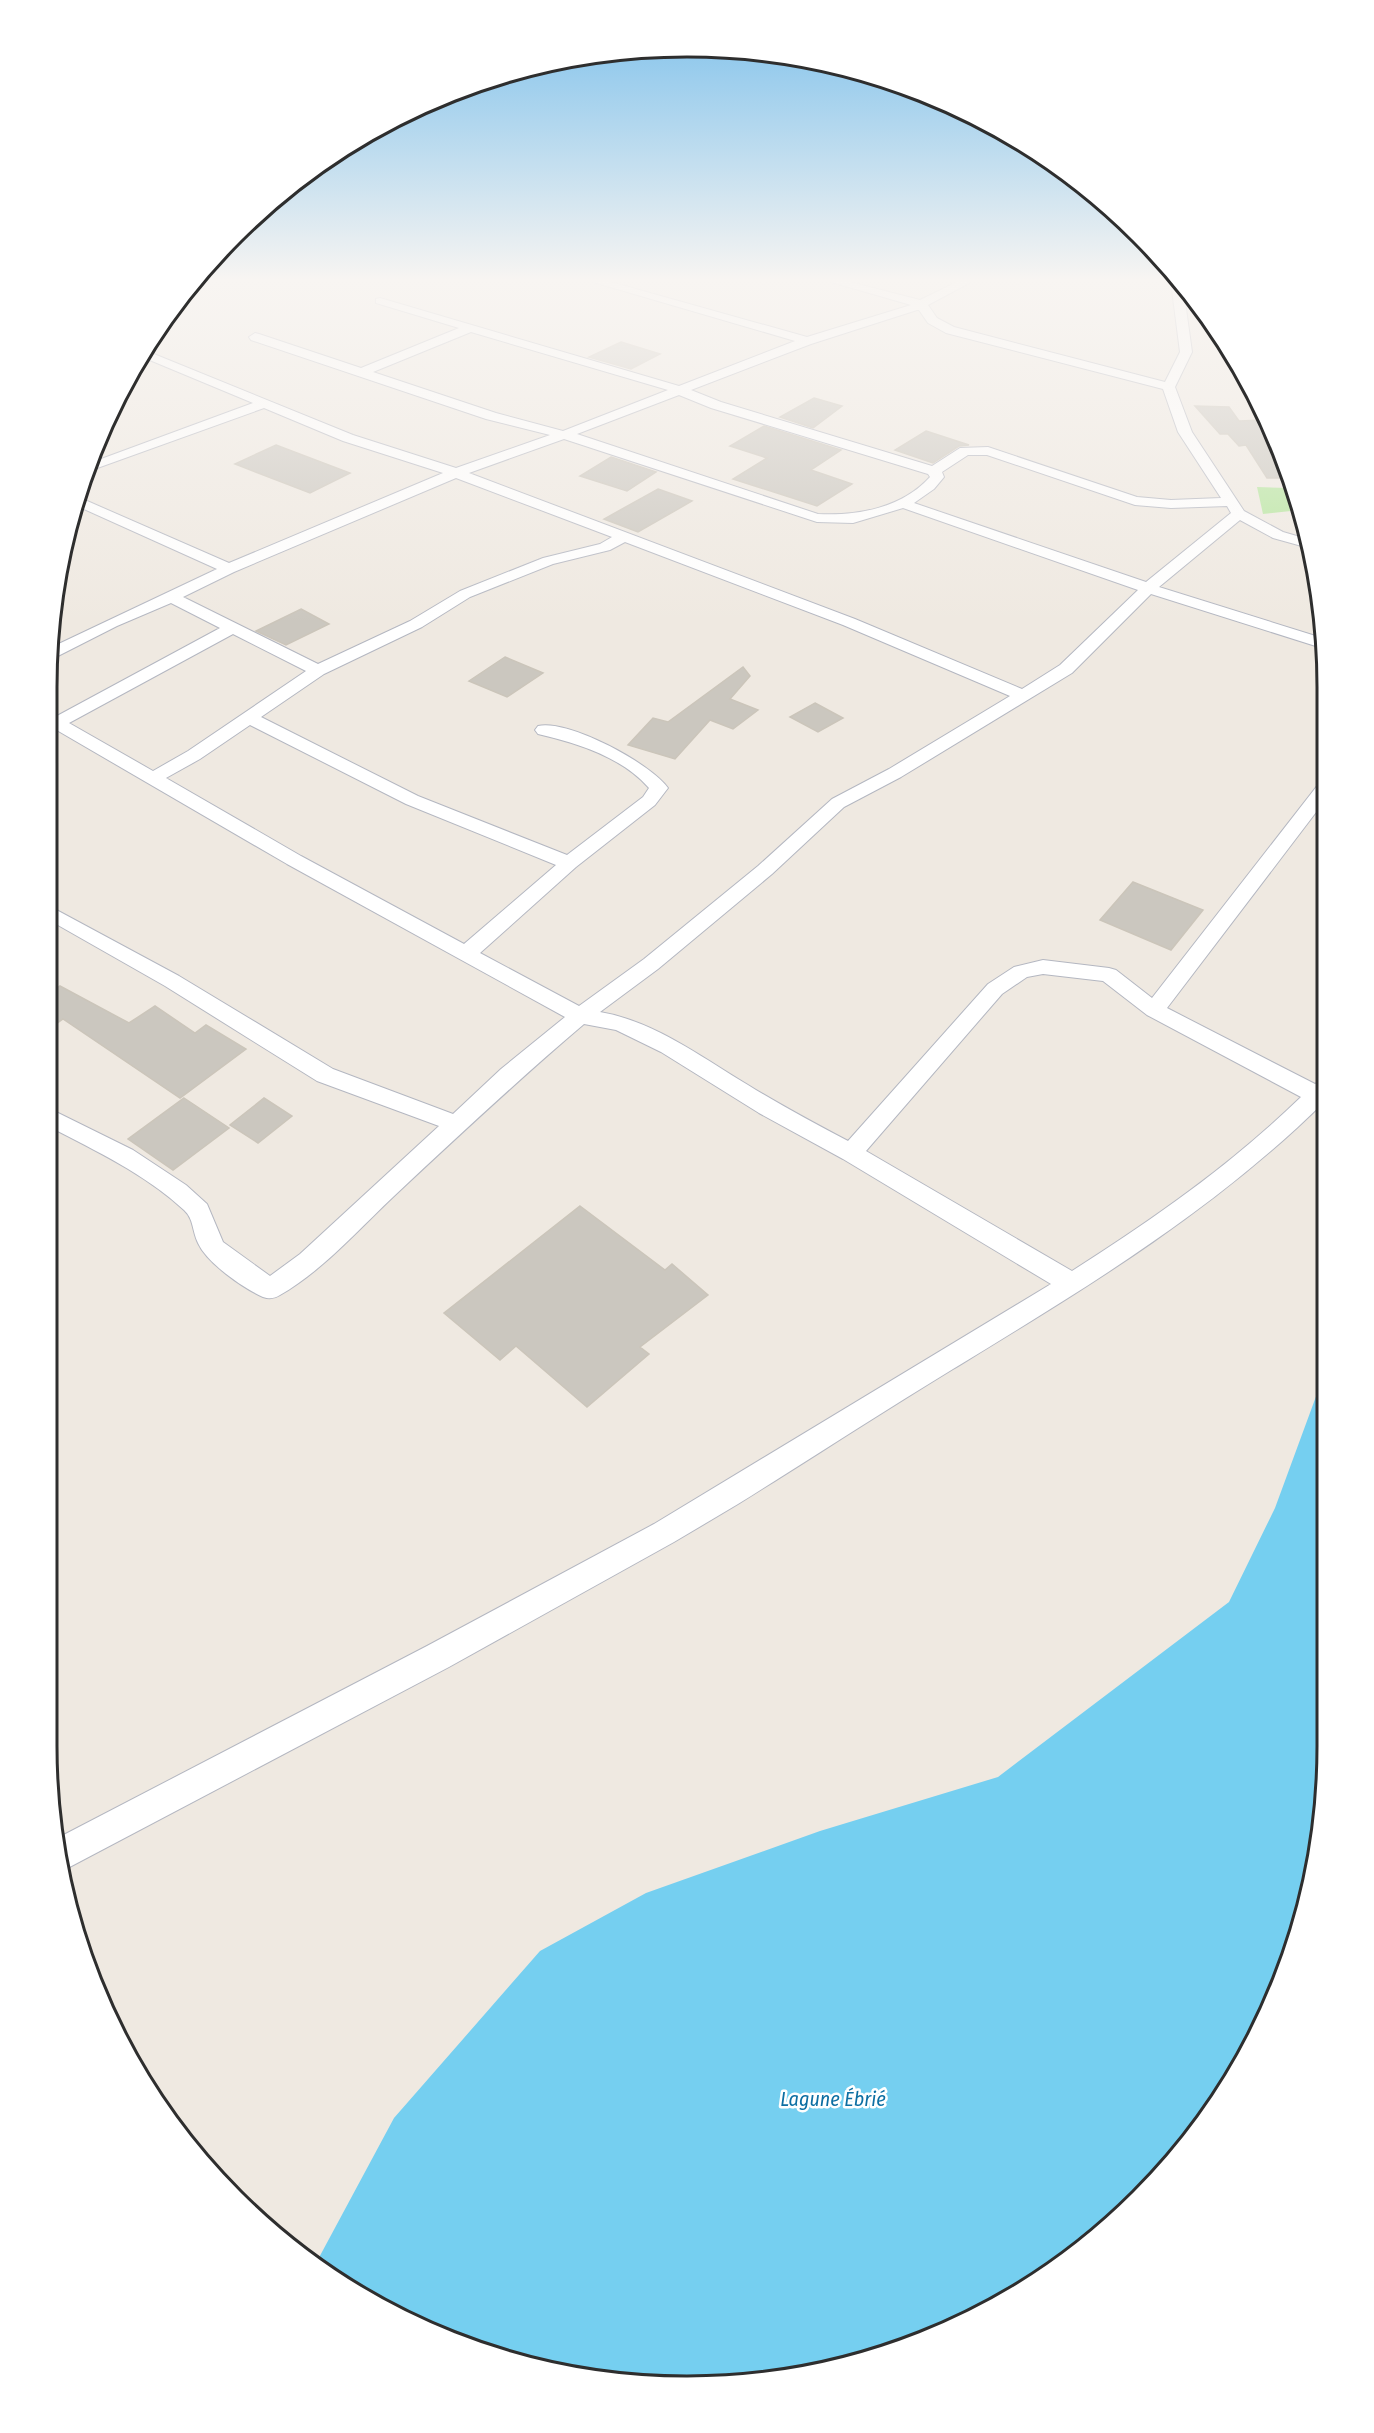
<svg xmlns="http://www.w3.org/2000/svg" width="1374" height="2433" viewBox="0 0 1374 2433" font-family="'Fira Sans Condensed',sans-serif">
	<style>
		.green { fill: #b6e59e }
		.water { fill: #75cff0 }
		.building { fill: #cbc7bf; stroke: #cbc5ba; stroke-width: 1.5 }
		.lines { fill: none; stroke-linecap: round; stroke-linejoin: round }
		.street-casing { stroke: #b4b7c1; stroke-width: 2 }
		.street { fill: #fff; fill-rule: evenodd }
		.labels { text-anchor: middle; stroke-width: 5; stroke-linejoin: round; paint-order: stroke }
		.near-water-label { font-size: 20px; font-style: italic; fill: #0d6fa3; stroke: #fff }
		.rim { fill: none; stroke: #2e2e2e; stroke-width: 3 }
	</style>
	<rect width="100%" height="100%" fill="#efe9e1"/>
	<path class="green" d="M1257,487L1287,488L1300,510L1263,514Z"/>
	<path class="water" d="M1325,1372L1326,1788L1294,1952L1242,2067L1169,2168L1109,2228L1008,2301L932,2338L812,2374L729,2385L604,2381L521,2365L404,2321L331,2278L315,2265L394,2118L540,1951L646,1893L820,1831L998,1777L1229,1602L1275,1508Z"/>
	<path class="building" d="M621,342L660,354L631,369L589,357Z
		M814,398L842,406L813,428L780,417Z
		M1195,406L1229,407L1239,421L1263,420L1292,478H1267L1246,445L1239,446L1228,434H1220Z
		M764,426L841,450L811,470L852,484L817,506L733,479L767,458L730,446Z
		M926,431L969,445L959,446L933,463L895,450Z
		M276,445L350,473L310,493L235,464Z
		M611,457L656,472L627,491L580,476Z
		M658,489L692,501L638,532L604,519Z
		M301,609L329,624L286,645L256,631Z
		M505,657L543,673L507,697L469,681Z
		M743,667L750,676L730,699L758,710L733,729L710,720L675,759L628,745L653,718L668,722Z
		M815,703L843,718L818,732L790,717Z
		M1133,882L1203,910L1171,950L1100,920Z
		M60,986L129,1023L155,1006L195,1033L206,1025L246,1049L180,1098L63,1019L49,1029V994Z
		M184,1098L229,1128L173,1170L128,1139Z
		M264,1098L292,1116L258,1143L230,1125Z
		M580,1206L665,1270L672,1264L708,1295L640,1347L649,1354L587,1407L516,1346L500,1360L444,1313Z"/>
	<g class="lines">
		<g class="street-casing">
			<path id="street" d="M593,282H611L807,337L911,305L831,282H850L920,300L957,282H971L928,305L937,318L954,327L1165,382L1180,352L1171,282H1179L1183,287L1192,352L1175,387L1192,432L1244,511L1283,532L1307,539L1309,548L1273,538L1240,520L1159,587L1322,638V648L1151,594L1072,673L901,777L844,807L772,874L658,969L600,1012C654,1021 701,1057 748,1085C780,1105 814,1123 848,1141L988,984L1014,967L1043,960L1109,968L1116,970L1152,998L1317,786L1323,785V803L1167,1008L1315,1084L1324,1080V1102C1214,1211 1084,1289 953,1369C881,1413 810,1459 738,1504L674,1542L449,1667L62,1871L54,1840L427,1646L654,1524L1051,1284L843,1159L759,1113L661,1052L616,1030L584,1024C518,1080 456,1138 393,1197C357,1231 322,1271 280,1295C274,1299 269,1299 263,1297C243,1288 207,1263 198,1243C192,1231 194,1219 184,1210C145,1174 96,1151 50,1127V1109L133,1150L186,1185L207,1204L223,1242L270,1276L300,1254L439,1126L317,1081L165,986L49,920V906L179,976L333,1069L453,1114L501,1069L565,1017L287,864L48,725V713L57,716L220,628L171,603L117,626L54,658L48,660V649L217,569L75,505L78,497L229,563L443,473L343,441L264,408L89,471L93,462L253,403L140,356L144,350L353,435L456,468L550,435L486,419L251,340L249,337L255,333L259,334L361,368L459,328L376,303V299L380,298L679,386L795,341ZM917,310H919L928,323L946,333L1163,389L1178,432L1221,498L1171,500L1137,497L988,447L960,448L932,466L721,402L691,390L811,344ZM471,332L668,390L563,431L496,413L373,372ZM679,395L711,408L928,474L930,477C902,508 858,516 818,514L577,434ZM564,439L817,522L853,523L903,508L1138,590L1060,665L1022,689L855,619L469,473ZM968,455H987L1135,505L1171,508L1227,506L1231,513L1146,582L914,503L934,489L944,477L942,472ZM456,478L612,537L600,544L543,558L460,591L410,621L318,664L183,597L234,572ZM625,542L843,625L1010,696L889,769L832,799L758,866L644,959L579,1006L480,953L576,867L655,805L668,788C650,763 568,719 538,726L535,730L538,734C577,743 622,757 649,788L643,797L567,855L418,796L261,717L324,674L422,627L470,597L553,564L610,550ZM233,634L306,671L188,751L153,771L69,723ZM250,725L406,804L556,865L464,944L301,856L166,778L200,759ZM1043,974L1103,981L1147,1015L1301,1097C1232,1164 1154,1219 1072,1271L866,1151L1002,994L1027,977Z"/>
		</g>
		<use href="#street" class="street"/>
	</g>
	<linearGradient id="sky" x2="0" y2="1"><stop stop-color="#7abfeb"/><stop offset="0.45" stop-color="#f8f5f2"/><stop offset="1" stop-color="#f8f5f2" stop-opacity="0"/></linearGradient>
	<rect width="1374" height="623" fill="url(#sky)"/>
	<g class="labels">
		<g class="near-water-label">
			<text x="833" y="2106">Lagune Ébrié</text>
		</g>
	</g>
	<path d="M0 0H1374V2433H0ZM687 57H687A630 630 0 0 1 1317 687V1746A630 630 0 0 1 687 2376H687A630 630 0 0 1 57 1746V687A630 630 0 0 1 687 57Z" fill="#fff" fill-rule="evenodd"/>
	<path class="rim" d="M687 57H687A630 630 0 0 1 1317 687V1746A630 630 0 0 1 687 2376H687A630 630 0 0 1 57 1746V687A630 630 0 0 1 687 57Z"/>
</svg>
